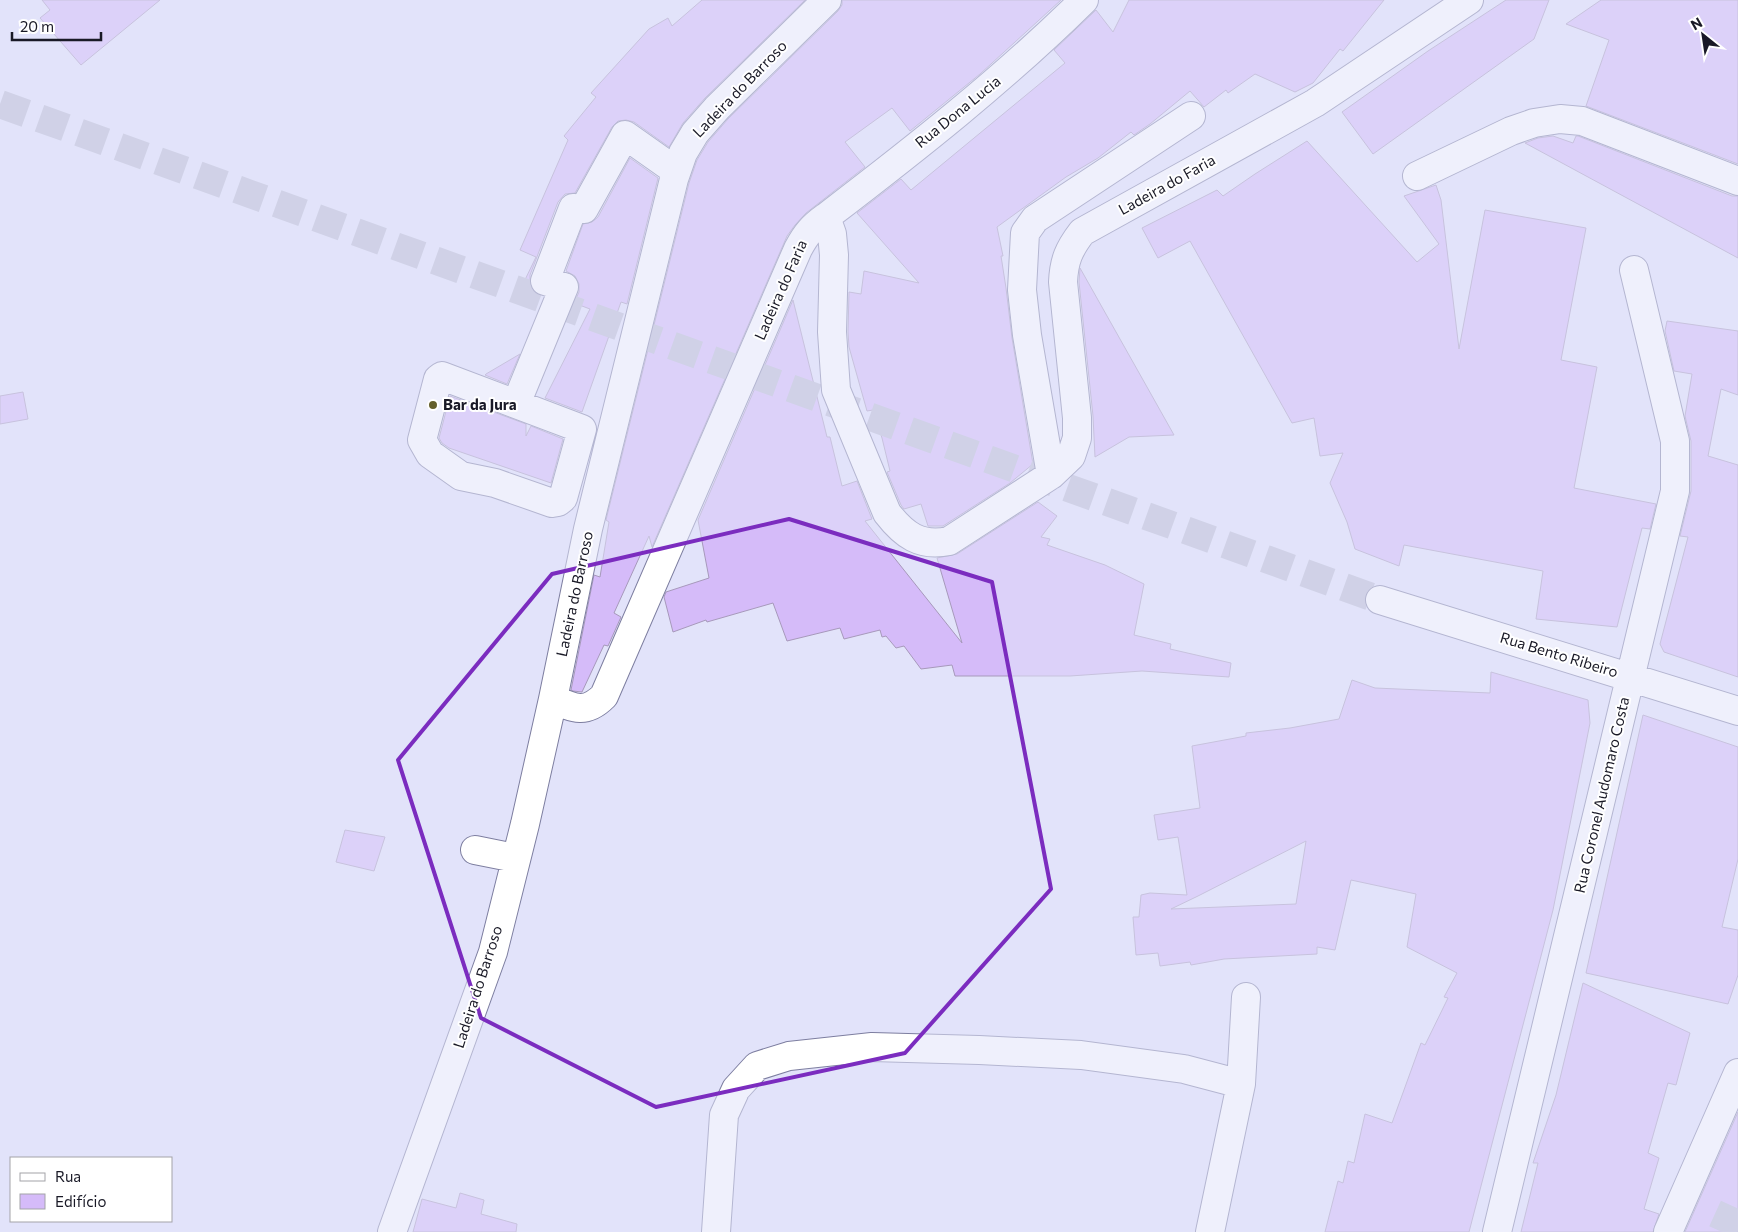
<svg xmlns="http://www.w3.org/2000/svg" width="1738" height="1232" viewBox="0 0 1738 1232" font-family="Commissioner,sans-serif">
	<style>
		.building { fill: #d5bbf9; stroke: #a799bb; fill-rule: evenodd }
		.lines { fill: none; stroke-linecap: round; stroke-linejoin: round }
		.minor-tunnel { stroke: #babbd0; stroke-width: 28; stroke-dasharray: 28 14; stroke-linecap: butt }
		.minor-casing { stroke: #7d7ea0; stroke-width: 30 }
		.minor { stroke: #fff; stroke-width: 28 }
		.marked { fill: none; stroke: #7b2cbf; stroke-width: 4; stroke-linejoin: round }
		.poi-dot { fill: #635e2b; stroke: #fff; stroke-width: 2 }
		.labels { text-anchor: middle; stroke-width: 4; stroke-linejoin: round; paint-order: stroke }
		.street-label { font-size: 15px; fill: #191926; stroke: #fff }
		.poi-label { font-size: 15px; font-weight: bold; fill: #191926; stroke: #fff; text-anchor: start }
	</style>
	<rect width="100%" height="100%" fill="#e2e3fa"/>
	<path class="building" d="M42,0H160L81,65L40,18L50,10Z
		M702,0H805L705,98L683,123L669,147L634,122L626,120L618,121L612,127L575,193L565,194L558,202L530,275V283L532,289L522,286L536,257L520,250L568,140L564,136L596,97L591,93L649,29L668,18L672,26Z
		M842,0H1061L980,74L910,131L892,108L845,142L865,167L806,213L795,225L787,236L652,547L649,536L614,613L621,617L608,646L604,645L582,692L573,691L571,690L594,575L600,577L609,522L606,520L689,183L697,160L708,142L728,119L838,11L842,5Z
		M1129,0H1384L1343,51L1340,49L1313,83L1295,92L1255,74L1228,93L1226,90L1204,107L1190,91L1150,124L1134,135L1131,132L1098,158L1066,177L997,227L1003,256H1001L1006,288L1012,338L1033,464L1010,483L943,526H928L921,504L904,509L901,505L887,472L890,471L882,438L873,410L867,411L849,347L848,332L849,292L861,294L864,271L919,283L857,213L901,179L911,190L1065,63L1054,50L1096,10L1113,32Z
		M1506,0H1549L1534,39L1373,154L1342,112L1428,51Z
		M1601,0H1738V164L1586,106L1609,40L1566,24Z
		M1553,136L1573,143L1576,136H1578L1732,196H1738V258L1525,143L1538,138Z
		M1307,141L1417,262L1439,244L1404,196L1436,185L1441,200L1459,349L1485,210L1586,228L1561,360L1597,367L1574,488L1656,504L1650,529L1642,528L1617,627L1536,619L1543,571L1404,545L1399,566L1355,549L1347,522L1330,483L1343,453L1320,456L1314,418L1292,423L1190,241L1158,258L1142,228L1217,190L1223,196L1255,174Z
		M630,158L658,178L627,304L621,302L582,412L545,398L590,309L574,303L579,292V284L575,276L566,271L583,224L592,222L598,217Z
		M1080,268L1138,371L1174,435L1129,437L1095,457L1093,416L1079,282Z
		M793,300L827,437H830L842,486L857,481L872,519L865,521L962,643L937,558L957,554L1038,502L1057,516L1041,537L1050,539L1047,545L1105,565L1144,584L1134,635L1171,644L1170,649L1231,663L1229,677L1142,671L1070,676H955L952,665L921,669L904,646L896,648L886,636L882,637L880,630L844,639L840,628L787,641L773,603L707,622L706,620L673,632L664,597L666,592L709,578L698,520Z
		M1667,321L1738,331V395L1721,389L1708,456L1738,465V677L1664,652L1660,644L1688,537L1680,536L1691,491V441L1685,416L1692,374L1674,371L1665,331Z
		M520,354L507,384L485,375L486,374Z
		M23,392L28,419L0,424V396Z
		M450,396L526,424V436L531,426L563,439L551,483L449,448L442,443L439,438Z
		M1491,672L1588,700L1590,723L1553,910L1469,1232H1325L1338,1181L1343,1183L1348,1161L1354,1163L1365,1114L1392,1123L1421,1043L1425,1045L1448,998L1444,997L1457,973L1407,947L1416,894L1351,880L1335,950L1317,947V954L1224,959L1191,965L1190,962L1160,966L1158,953L1136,955L1133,917H1139L1141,895L1150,893L1187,895L1178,837L1158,840L1154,815L1200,808L1192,746L1246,736V733L1290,728L1339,719L1352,680L1375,688L1490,693ZM1306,841L1296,904L1171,909L1198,896Z
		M1643,715L1738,747V859L1722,927L1738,930V975L1728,1004L1586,973Z
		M345,830L385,837L374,871L336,862Z
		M1583,983L1690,1033L1676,1085L1668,1083L1648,1153L1659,1158L1644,1209L1659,1214L1653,1232H1521L1538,1163H1533L1556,1095Z
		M1738,1112V1232H1685Z
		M460,1193L484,1200L481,1214L517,1224L516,1232H413L422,1199L456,1208Z"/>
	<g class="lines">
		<path class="minor-tunnel" d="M0,104L1380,600
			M1722,1232L1738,1197"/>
		<g class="minor-casing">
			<path id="minor" d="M1417,176L1511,131L1534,123L1560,119L1582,121L1738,181
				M826,217C915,149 1004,79 1084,0
				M442,376L582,429L563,498L558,502L552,503L495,483L461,476L430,454L422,440L438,379Z
				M516,404L564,287L545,281L573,208L584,209L625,135L676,171
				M1051,475L1027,335L1022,290L1025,233L1035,219L1191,116
				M1380,600L1738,711
				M553,699C575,709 586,714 604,696L798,249C806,234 812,227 826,217L832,234L834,255L832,332L836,390L887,513C904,535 920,547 949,541L1051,475L1071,456L1077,438V418L1063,282C1064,260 1069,249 1082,232L1315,103L1469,0
				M475,850L515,858
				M392,1232L493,952L525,824L553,699L588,529L674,179L683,153L695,133L717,108L827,0
				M716,1232L724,1115L736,1089L757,1066L789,1056L872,1047L979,1050L1081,1055L1184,1069L1241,1084
				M1210,1232L1241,1084L1246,997
				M1497,1232L1675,491V441L1634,270
				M1668,1232L1738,1073"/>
		</g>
		<use href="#minor" class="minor"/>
	</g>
	<path d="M0 0H1738V1232H0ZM789,519L992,582L1051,889L905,1053L656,1107L481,1018L398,760L552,574Z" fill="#e2e3fa" fill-opacity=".55" fill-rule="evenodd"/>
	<path class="marked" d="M789,519L992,582L1051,889L905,1053L656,1107L481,1018L398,760L552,574Z"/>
	<circle class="poi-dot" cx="433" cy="405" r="5"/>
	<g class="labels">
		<g class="street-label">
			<text transform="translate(740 89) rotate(-46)" y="5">Ladeira do Barroso</text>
			<text transform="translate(958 112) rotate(-39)" y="5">Rua Dona Lucia</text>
			<text transform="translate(1167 185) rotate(-29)" y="5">Ladeira do Faria</text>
			<text transform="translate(781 290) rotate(-66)" y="5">Ladeira do Faria</text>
			<text transform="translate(575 594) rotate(-78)" y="5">Ladeira do Barroso</text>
			<text transform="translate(1559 655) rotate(17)" y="5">Rua Bento Ribeiro</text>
			<text transform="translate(1602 795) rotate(-77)" y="5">Rua Coronel Audomaro Costa</text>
			<text transform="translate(478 987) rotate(-72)" y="5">Ladeira do Barroso</text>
		</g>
		<g class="poi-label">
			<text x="443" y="410">Bar da Jura</text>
		</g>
	</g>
	<rect x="10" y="1157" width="162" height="65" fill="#ffffff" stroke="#a3a3a8"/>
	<rect x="20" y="1173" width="25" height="8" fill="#ffffff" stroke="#a3a3a8"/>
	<text x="55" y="1182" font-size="15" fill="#191926">Rua</text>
	<rect x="20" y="1194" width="25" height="15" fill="#d5bbf9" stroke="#a3a3a8"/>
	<text x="55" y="1207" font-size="15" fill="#191926">Edifício</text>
	<g transform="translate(1703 35) rotate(330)" stroke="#ffffff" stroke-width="4" paint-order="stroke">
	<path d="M0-4L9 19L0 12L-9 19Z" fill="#191926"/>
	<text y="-8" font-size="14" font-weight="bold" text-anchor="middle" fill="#191926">N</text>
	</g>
	<path d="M12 32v8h89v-8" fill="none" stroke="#191926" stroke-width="2.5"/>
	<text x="20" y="32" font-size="15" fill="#191926" stroke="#ffffff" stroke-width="4" paint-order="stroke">20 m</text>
</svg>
